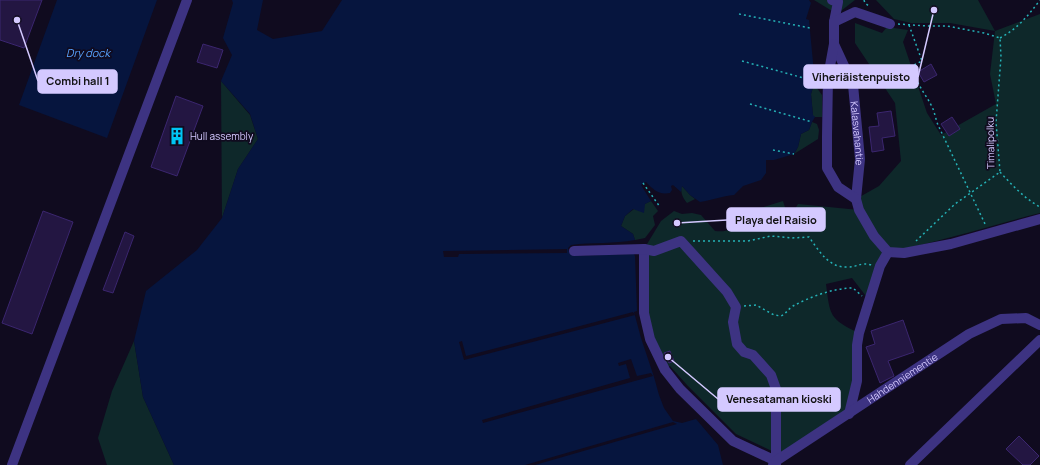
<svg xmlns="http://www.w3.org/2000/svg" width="1040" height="465" viewBox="0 0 1040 465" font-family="Manrope,sans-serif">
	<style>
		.green { fill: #0e282a }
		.water { fill: #06153e }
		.pier { fill: #100b1f }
		.building { fill: #231642; stroke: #3b266f }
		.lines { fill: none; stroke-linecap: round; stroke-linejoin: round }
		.path { stroke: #25b2b7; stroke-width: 1.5; stroke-dasharray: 2 3; stroke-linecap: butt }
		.minor { stroke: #3d3382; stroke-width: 10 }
		.labels { text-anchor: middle; stroke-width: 3.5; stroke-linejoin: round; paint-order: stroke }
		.street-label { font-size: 10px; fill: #d4c9ff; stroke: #100b1f }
		.poi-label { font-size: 10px; fill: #d4c9ff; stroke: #100b1f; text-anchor: start }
		.water-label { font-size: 11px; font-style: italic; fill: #57a2ff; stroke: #100b1f }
		.leader { fill: none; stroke: #d4c9ff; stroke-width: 1.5 }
		.callout-dot { fill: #d4c9ff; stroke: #100b1f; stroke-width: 1.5 }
		.callout { fill: #d4c9ff; stroke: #d4c9ff; stroke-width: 1.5 }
		.callout-label { font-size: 11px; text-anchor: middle; font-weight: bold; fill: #111 }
	</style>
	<rect width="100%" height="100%" fill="#100b1f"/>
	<path class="green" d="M814,0H855L837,14Z
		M876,0H978L995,31L1040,14V213C989,226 940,242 888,252L869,300L852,278L826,284C830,315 829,319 859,333L849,414L776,461V453L736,434L687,385L670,366L665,370L650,339L644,249L661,221L674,211L682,214L692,213L701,215L715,231C725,232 732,231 738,222H761L765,227L789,219L798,204L859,210L856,199L879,186L901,161L895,103L855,43V23L882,33L887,27L908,30L903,42L927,113L941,135L996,104L990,74L995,31L950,23H911L894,19Z
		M221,81L250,115L258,139L238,169L222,218Z
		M814,84L822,95V117H815L813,116L811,94Z
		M812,122L817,124L819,130L818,139L794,154L798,147L801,134L809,130Z
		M681,185L690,195L695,199L687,203C682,197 681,193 681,185Z
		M651,201L658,211L653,216L655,225L645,238L635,240L633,234L621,226L625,216L634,209Z
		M783,201L788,217L766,225L760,208Z
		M134,341L143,397L174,465H107L98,438L112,391Z"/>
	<path class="water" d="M57,0H157L107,138L19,105Z
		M232,0H263L257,30L273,39L322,31L342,0H809L811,3L806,19L809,20L814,73C810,77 812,80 814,84L811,94L813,115L815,117L812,122L809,130L801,134L798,147L794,154L774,160H766V173L761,180L743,186L734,195C722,196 712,200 700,202L690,195L682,186L681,192L673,185L671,186L672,190L670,193C658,195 654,190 646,182L641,185L651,201L645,204L644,213L633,209L625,216L621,226L633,234L635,240C614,244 592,242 571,245L568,248L569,252L573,256L634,254L635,256L637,311L634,312L641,338L654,377L659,395L664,408L673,421L682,423L696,419L718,445L723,465H174L143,397L134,341L146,291L197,250L222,218L238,169L258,139L250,114L221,81L232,55L223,38L233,3Z"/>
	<path class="pier" d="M567,249V253L459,254L458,257H444L443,251Z
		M633,312L635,315L464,360L459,342L462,341L466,356Z
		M631,359L637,376L651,373L653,376L483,423L482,420L630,378L626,364L619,366L618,363Z
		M673,422L677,424L535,465H525Z"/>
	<path class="building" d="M0,0H42L24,48L0,40Z
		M203,44L223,50L217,68L197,62Z
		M931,64L937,75L924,82L918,72Z
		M176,96L203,106L177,176L151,167Z
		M891,111L895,136L882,138L884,150L872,152L869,127L879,126L877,113Z
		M952,117L960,129L949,136L941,124Z
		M43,211L73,222L32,334L2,323Z
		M125,232L134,236L113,293L103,290Z
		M903,320L914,352L888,361L894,376L880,383L866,347L875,344L871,331Z
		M670,351L674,361L669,363L664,353Z
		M1019,436L1039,456L1030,465H1023L1006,449Z"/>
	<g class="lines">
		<path class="path" d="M864,0L865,3L870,7
			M739,14L810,28
			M898,24L927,26H947L984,33L1000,38L1001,57L996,122L1000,172L955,204L916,241
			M909,25L922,61L914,65C914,84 926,93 933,109C935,114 936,120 938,125L986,226
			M1000,38C1017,29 1028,16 1040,0
			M742,61L811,80
			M750,104L812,122
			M773,150L794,154
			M1000,172C1012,185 1024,198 1040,207
			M643,183L660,207
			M693,241H748L771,236L792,238L809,237C819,251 829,268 847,267C859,267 859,262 872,265
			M744,306L756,305L774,315L781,316C786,314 788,309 793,306C810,297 833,288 853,288L862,296"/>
		<g class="minor">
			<path d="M832,0L838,2L834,22"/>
			<path id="s1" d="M890,24L855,12L834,22V44L853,85L860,159L856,199L859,210L874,236L888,252L904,253L951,244L1040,219"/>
			<path d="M834,44L828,77L827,136V168L838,187L856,199"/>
			<path d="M644,249V313L650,339L665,370L680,389L733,441L776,461"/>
			<path d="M574,251L644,249L654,251L681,241L727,292L736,307L733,322L737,344L744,352L753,355L771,375L776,389V461L773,465"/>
			<path d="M849,414L857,381V345L859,333L880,266L888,252"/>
			<path d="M12,465L187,0"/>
			<path id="s2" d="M776,465V461L969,334L1001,319L1026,318L1040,325"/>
			<path d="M910,465L1040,340"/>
		</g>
	</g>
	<defs>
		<g id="building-bare" transform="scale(1.38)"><path d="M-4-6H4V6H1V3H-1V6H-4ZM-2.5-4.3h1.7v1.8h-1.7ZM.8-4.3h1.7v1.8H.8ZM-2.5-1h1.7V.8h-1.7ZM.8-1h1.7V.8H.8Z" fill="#00c5f4" stroke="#100b1f" stroke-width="2.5" paint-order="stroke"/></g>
	</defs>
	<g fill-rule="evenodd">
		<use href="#building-bare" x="177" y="136"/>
	</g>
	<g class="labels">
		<g class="street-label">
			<text dy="4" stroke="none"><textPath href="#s1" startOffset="176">Kalasvahantie</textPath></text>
			<text transform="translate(990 143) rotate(-91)" y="4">Timalipolku</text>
			<text dy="4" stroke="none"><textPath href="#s2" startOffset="155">Hahdenniementie</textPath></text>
		</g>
		<g class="poi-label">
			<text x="190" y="140">Hull assembly</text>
		</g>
		<g class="water-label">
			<text x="88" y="57">Dry dock</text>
		</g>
	</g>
	<path class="leader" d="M934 10L918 77M17 20L38 81M677 223L727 220M668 357L718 399"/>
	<g class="callout-dot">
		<circle cx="934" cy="10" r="4"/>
		<circle cx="17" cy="20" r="4"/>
		<circle cx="677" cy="223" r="4"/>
		<circle cx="668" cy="357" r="4"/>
	</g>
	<g class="callout">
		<rect x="804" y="65" width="114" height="23" rx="4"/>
		<rect x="38" y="70" width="79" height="23" rx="4"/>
		<rect x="727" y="208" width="98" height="23" rx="4"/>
		<rect x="718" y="388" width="122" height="23" rx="4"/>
	</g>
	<g class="callout-label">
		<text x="861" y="81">Viheriäistenpuisto</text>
		<text x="78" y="85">Combi hall 1</text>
		<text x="776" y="224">Playa del Raisio</text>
		<text x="779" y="403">Venesataman kioski</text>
	</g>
</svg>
